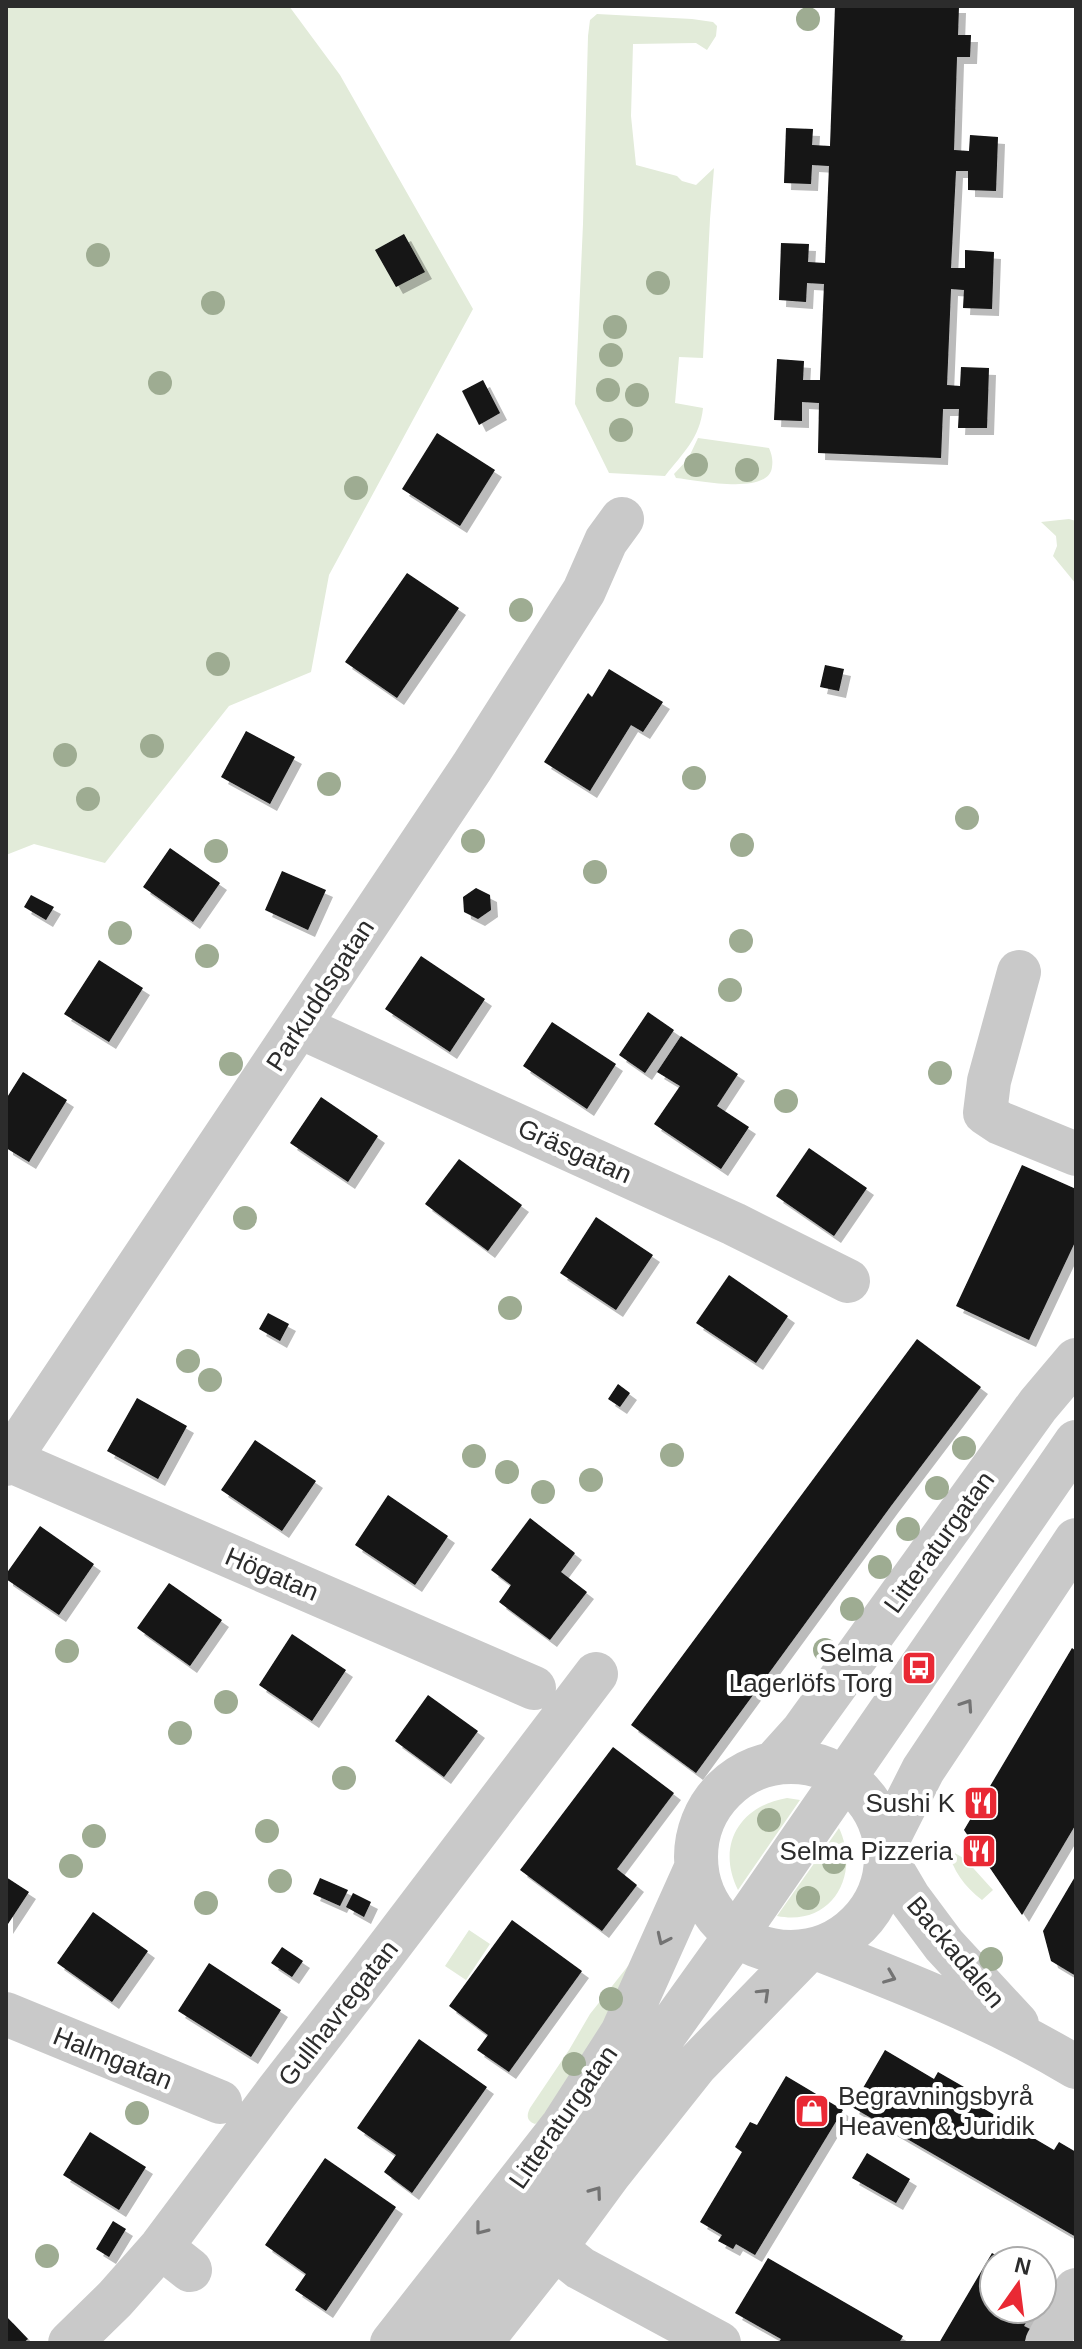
<svg xmlns="http://www.w3.org/2000/svg" width="1082" height="2349" viewBox="0 0 1082 2349" font-family="Helvetica,sans-serif">
	<style>
		.green { fill: #e2ebd9 }
		.building { fill: #131313; filter: url(#shadow) }
		.lines { fill: none; stroke-linecap: round; stroke-linejoin: round }
		.minor { stroke: #c9c9c9; stroke-width: 44 }
		.tree { fill: #9eac92 }
		.oneway { stroke: #737373 }
		.labels { text-anchor: middle; stroke-width: 8; stroke-linejoin: round; paint-order: stroke }
		.street-label { font-size: 26px; fill: #2c2c2c; stroke: #fff }
		.poi-label { font-size: 26px; fill: #2c2c2c; stroke: #fff; text-anchor: end }
	</style>
	<defs>
		<filter id="shadow"><feDropShadow dx="7" dy="7" stdDeviation="0" flood-color="#0004"/></filter>
	</defs>
	<rect width="100%" height="100%" fill="#fff"/>
	<path class="green" d="M6,6H289L340,75L473,309L329,575L311,672L229,706L105,863L34,844L6,855Z
		M597,14L692,19L713,22L717,26L716,36L707,50L696,43L633,44L631,116L636,165L677,176L682,181L696,185L714,168L710,219L703,358L679,357L675,403L703,408C700,438 683,453 665,476L609,473L575,404L583,224L588,36L590,20Z
		M698,438L769,448C772,455 773,460 772,467C769,496 697,480 676,478L674,474L688,459Z
		M1069,519L1076,521V584L1053,556L1057,546L1056,536L1041,522Z
		M787,1798L800,1800L738,1890C716,1846 739,1806 787,1798Z
		M839,1828C861,1875 832,1927 777,1916Z
		M948,1849L965,1859L993,1890L982,1900C965,1887 952,1870 948,1849Z
		M469,1930L490,1944L466,1980L445,1966Z
		M628,1966L633,1970L556,2110L535,2124C527,2121 526,2116 530,2108L569,2050L590,2014Z"/>
	<path class="building" d="M835,6H959L958,35H971L970,57H957L954,150L969,151L970,135L998,137L996,191L968,190V171H956L951,268H965V250L994,252L992,309L963,308L964,290L951,289L947,385L960,386L961,367L989,368L987,428H958L959,409H943L941,458L818,453L819,403L802,402V421L774,420L777,359L804,361L803,380H820L824,284L807,283L806,302L779,300L781,243L809,244L808,262L825,263L829,166L812,165L811,184L784,183L786,128L813,129L812,145L830,146Z
		M404,234L425,272L396,287L375,250Z
		M483,380L500,413L479,425L462,391Z
		M437,433L495,470L460,526L402,489Z
		M407,573L459,608L397,698L345,662Z
		M825,665L844,669L839,691L820,687Z
		M609,669L663,702L643,732L631,725L590,791L544,762L588,693L592,697Z
		M246,731L295,757L270,804L221,777Z
		M170,848L220,883L193,922L143,887Z
		M282,871L326,890L308,930L265,910Z
		M476,888L490,895L491,910L478,919L464,912L463,897Z
		M31,895L54,907L46,920L24,907Z
		M421,956L485,999L450,1052L385,1009Z
		M99,960L143,988L109,1042L64,1014Z
		M648,1012L674,1030L645,1073L619,1055Z
		M552,1022L616,1064L587,1109L523,1066Z
		M681,1036L738,1074L717,1106L749,1127L721,1169L654,1124L680,1086L657,1072Z
		M23,1072L67,1100L29,1162L6,1148V1099Z
		M321,1097L378,1136L348,1182L290,1143Z
		M809,1148L867,1188L834,1236L776,1196Z
		M459,1159L522,1205L488,1251L425,1204Z
		M1022,1165L1076,1189V1240L1029,1340L956,1306Z
		M596,1217L653,1255L616,1310L560,1273Z
		M729,1275L788,1316L756,1363L696,1323Z
		M268,1313L289,1324L280,1341L259,1329Z
		M917,1339L981,1387L891,1506L696,1773L631,1725Z
		M618,1384L630,1393L620,1407L608,1399Z
		M137,1398L187,1426L158,1479L107,1451Z
		M255,1440L316,1481L282,1531L221,1490Z
		M388,1495L448,1536L415,1585L355,1545Z
		M530,1518L575,1553L561,1572L587,1592L550,1640L499,1602L511,1585L491,1570Z
		M40,1526L94,1564L59,1615L6,1579V1574Z
		M169,1583L222,1620L190,1666L137,1628Z
		M292,1634L346,1670L312,1721L259,1685Z
		M1072,1648L1076,1651V1824L1022,1915L964,1830Z
		M428,1695L478,1731L444,1777L395,1741Z
		M613,1747L674,1793L617,1869L637,1885L602,1931L520,1870Z
		M1076,1875V1976L1051,1961L1043,1931Z
		M6,1877L29,1892L6,1927Z
		M320,1878L348,1890L340,1906L313,1894Z
		M353,1893L371,1902L364,1917L346,1907Z
		M93,1912L148,1951L112,2002L57,1963Z
		M512,1920L582,1971L509,2072L477,2050L488,2035L449,2006Z
		M282,1947L303,1961L292,1977L271,1963Z
		M209,1963L281,2010L251,2057L178,2011Z
		M419,2039L487,2087L412,2193L384,2172L396,2155L357,2128Z
		M885,2050L934,2079L938,2072L964,2087L959,2094L1054,2150L1059,2142L1076,2152V2237L852,2107Z
		M786,2076L843,2110L755,2255L736,2244L733,2249L718,2241L722,2235L700,2222L742,2152L735,2147L750,2122L757,2125Z
		M90,2132L146,2167L119,2210L63,2175Z
		M867,2153L910,2179L896,2203L852,2178Z
		M325,2158L396,2207L326,2311L295,2290L306,2274L265,2245Z
		M113,2221L126,2229L109,2257L96,2249Z
		M992,2253L1006,2261H994V2309H1034L1024,2326L1032,2330L1024,2343H939Z
		M768,2258L903,2336L899,2343H778L781,2339L735,2313Z
		M6,2316L28,2339L23,2343H6Z"/>
	<g class="lines">
		<path class="minor" d="M1019,972L989,1081L985,1113L1000,1123L1076,1154
			M300,1027L734,1224L848,1281
			M9,1460L534,1688
			M6,1464L472,767L584,591L606,541L622,519
			M696 1857a95 95 0 1 1 190 0a95 95 0 1 1-190 0Z
			M775,1762L802,1732L1038,1405L1076,1360
			M885,1845L923,1770L1076,1540
			M886,1859L909,1898L944,1945L1017,2024
			M818,1949C906,1983 994,2018 1076,2067
			M6,2014L220,2102
			M161,2247L190,2270
			M555,2248L580,2268L719,2343
			M70,2343L115,2299L161,2247L276,2093L369,1973L596,1674
			M392,2343L563,2125L622,2033L696,1868
			M434,2343L572,2164L736,1935L1076,1442
			M480,2343L555,2248L610,2173L695,2066L807,1951
			M1047,2343L1076,2290"/>
	</g>
	<g class="tree">
		<circle cx="808" cy="19" r="12"/>
		<circle cx="98" cy="255" r="12"/>
		<circle cx="658" cy="283" r="12"/>
		<circle cx="213" cy="303" r="12"/>
		<circle cx="615" cy="327" r="12"/>
		<circle cx="611" cy="355" r="12"/>
		<circle cx="160" cy="383" r="12"/>
		<circle cx="608" cy="390" r="12"/>
		<circle cx="637" cy="395" r="12"/>
		<circle cx="621" cy="430" r="12"/>
		<circle cx="696" cy="465" r="12"/>
		<circle cx="747" cy="470" r="12"/>
		<circle cx="356" cy="488" r="12"/>
		<circle cx="521" cy="610" r="12"/>
		<circle cx="218" cy="664" r="12"/>
		<circle cx="152" cy="746" r="12"/>
		<circle cx="65" cy="755" r="12"/>
		<circle cx="694" cy="778" r="12"/>
		<circle cx="329" cy="784" r="12"/>
		<circle cx="88" cy="799" r="12"/>
		<circle cx="967" cy="818" r="12"/>
		<circle cx="473" cy="841" r="12"/>
		<circle cx="742" cy="845" r="12"/>
		<circle cx="216" cy="851" r="12"/>
		<circle cx="595" cy="872" r="12"/>
		<circle cx="120" cy="933" r="12"/>
		<circle cx="741" cy="941" r="12"/>
		<circle cx="207" cy="956" r="12"/>
		<circle cx="730" cy="990" r="12"/>
		<circle cx="231" cy="1064" r="12"/>
		<circle cx="940" cy="1073" r="12"/>
		<circle cx="786" cy="1101" r="12"/>
		<circle cx="245" cy="1218" r="12"/>
		<circle cx="510" cy="1308" r="12"/>
		<circle cx="188" cy="1361" r="12"/>
		<circle cx="210" cy="1380" r="12"/>
		<circle cx="964" cy="1448" r="12"/>
		<circle cx="672" cy="1455" r="12"/>
		<circle cx="474" cy="1456" r="12"/>
		<circle cx="507" cy="1472" r="12"/>
		<circle cx="591" cy="1480" r="12"/>
		<circle cx="937" cy="1488" r="12"/>
		<circle cx="543" cy="1492" r="12"/>
		<circle cx="908" cy="1529" r="12"/>
		<circle cx="880" cy="1567" r="12"/>
		<circle cx="852" cy="1609" r="12"/>
		<circle cx="825" cy="1650" r="12"/>
		<circle cx="67" cy="1651" r="12"/>
		<circle cx="226" cy="1702" r="12"/>
		<circle cx="180" cy="1733" r="12"/>
		<circle cx="344" cy="1778" r="12"/>
		<circle cx="769" cy="1820" r="12"/>
		<circle cx="267" cy="1831" r="12"/>
		<circle cx="94" cy="1836" r="12"/>
		<circle cx="834" cy="1862" r="12"/>
		<circle cx="71" cy="1866" r="12"/>
		<circle cx="280" cy="1881" r="12"/>
		<circle cx="808" cy="1898" r="12"/>
		<circle cx="206" cy="1903" r="12"/>
		<circle cx="991" cy="1959" r="12"/>
		<circle cx="611" cy="1999" r="12"/>
		<circle cx="574" cy="2064" r="12"/>
		<circle cx="137" cy="2113" r="12"/>
		<circle cx="47" cy="2256" r="12"/>
	</g>
	<defs><path id="oneway-chevron" d="M-2-3.5L2.5 0L-2 3.5" fill="none" stroke-width="1.6" stroke-linecap="round" stroke-linejoin="round" transform="scale(2)"/></defs>
	<g class="oneway">
		<use href="#oneway-chevron" transform="translate(967 1705) rotate(-56)"/>
		<use href="#oneway-chevron" transform="translate(663 1939) rotate(115)"/>
		<use href="#oneway-chevron" transform="translate(890 1977) rotate(22)"/>
		<use href="#oneway-chevron" transform="translate(764 1994) rotate(-44)"/>
		<use href="#oneway-chevron" transform="translate(596 2192) rotate(-54)"/>
		<use href="#oneway-chevron" transform="translate(481 2229) rotate(128)"/>
	</g>
	<defs>
		<g id="bus-square" transform="scale(1.8)"><rect x="-9" y="-9" width="18" height="18" rx="4" fill="#e92934" stroke="#fff"/><path d="M-5-6H5V4H4V6H2V4H-2V6H-4V4H-5ZM-3.5-4V0h7V-4ZM-3.5 1.2v1.5H-2V1.2ZM2 1.2v1.5H3.5V1.2Z" fill="#fff"/></g>
		<g id="restaurant-square" transform="scale(1.8)"><rect x="-9" y="-9" width="18" height="18" rx="4" fill="#e92934" stroke="#fff"/><path d="M-5-6h1v4h1v-4h1v4h1v-4h1v5L-1.5 .5V6h-2V.5L-5-1ZM5-6V6H3V1.5H1.5Q1.5-4 5-6Z" fill="#fff"/></g>
		<g id="shop-square" transform="scale(1.8)"><rect x="-9" y="-9" width="18" height="18" rx="4" fill="#e92934" stroke="#fff"/><path d="M-5-2.5h2.3a2.7 3.5 0 0 1 5.4 0H5L5.5 6h-11ZM-1.5-2.5h3a1.5 2.3 0 0 0-3 0Z" fill="#fff"/></g>
	</defs>
	<g fill-rule="evenodd">
		<use href="#bus-square" x="919" y="1668"/>
		<use href="#restaurant-square" x="981" y="1803"/>
		<use href="#restaurant-square" x="979" y="1851"/>
		<use href="#shop-square" x="812" y="2111"/>
	</g>
	<g class="labels">
		<g class="street-label">
			<text transform="translate(320 995) rotate(-57)" y="9">Parkuddsgatan</text>
			<text transform="translate(575 1151) rotate(24)" y="9">Gräsgatan</text>
			<text transform="translate(939 1542) rotate(-54)" y="9">Litteraturgatan</text>
			<text transform="translate(272 1574) rotate(23)" y="9">Högatan</text>
			<text transform="translate(956 1952) rotate(50)" y="9">Backadalen</text>
			<text transform="translate(338 2013) rotate(-52)" y="9">Gullhavregatan</text>
			<text transform="translate(113 2058) rotate(22)" y="9">Halmgatan</text>
			<text transform="translate(563 2117) rotate(-55)" y="9">Litteraturgatan</text>
		</g>
		<g class="poi-label">
			<text x="893" y="1662">Selma<tspan x="893" dy="30">Lagerlöfs Torg</tspan></text>
			<text x="955" y="1812">Sushi K</text>
			<text x="953" y="1860">Selma Pizzeria</text>
			<text x="838" y="2105" text-anchor="start">Begravningsbyrå<tspan x="838" dy="30">Heaven &amp; Juridik</tspan></text>
		</g>
	</g>
	<rect width="1082" height="2349" fill="none" stroke="#2c2c2c" stroke-width="16"/>
	<g transform="translate(1018 2285) rotate(14)"><circle r="38" fill="#ffffff" stroke="#ababab" stroke-width="2"/>
	<path d="M0-6L14 30L0 20L-14 30Z" fill="#e92934"/>
	<text y="-12" font-size="22" font-weight="bold" text-anchor="middle" fill="#2c2c2c">N</text>
	</g>
</svg>
